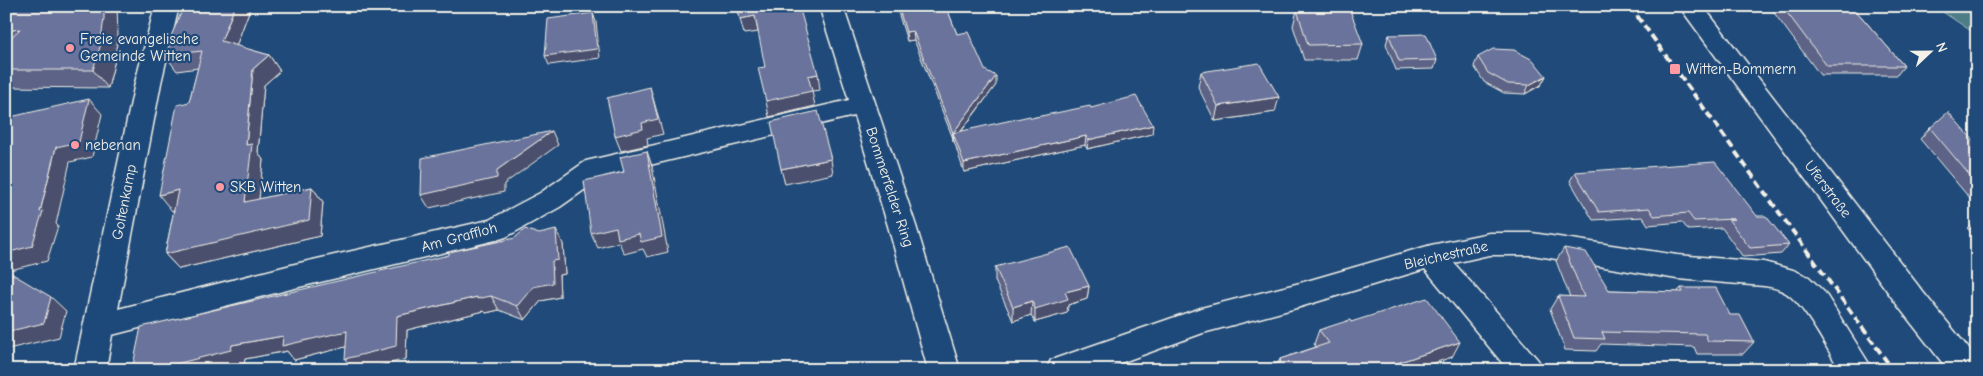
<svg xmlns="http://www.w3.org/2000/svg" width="1983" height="376" viewBox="0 0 1983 376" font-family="'Comic Neue',sans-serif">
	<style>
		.green { fill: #4e7e88; stroke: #a1b8b8 }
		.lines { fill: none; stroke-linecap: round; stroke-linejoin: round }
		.minor-casing { stroke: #f4f1e8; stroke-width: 3 }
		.minor { fill: #1f4a7a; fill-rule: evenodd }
		.rail { stroke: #f4f1e8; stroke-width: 4; stroke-dasharray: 8 4; stroke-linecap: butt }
		.wall { fill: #5b6386; stroke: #f4f1e8 }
		.shaded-wall { fill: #4a506d; stroke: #f4f1e8 }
		.building { fill: #6a739c; stroke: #f4f1e8 }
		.poi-dot { fill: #ff9aa2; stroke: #1f4a7a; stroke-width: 2 }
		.labels { text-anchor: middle; stroke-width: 4.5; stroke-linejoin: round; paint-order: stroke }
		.poi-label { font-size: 15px; fill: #f4f1e8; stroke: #1f4a7a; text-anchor: start }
		.street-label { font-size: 15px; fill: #f4f1e8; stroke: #1f4a7a }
	</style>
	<rect width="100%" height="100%" fill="#1f4a7a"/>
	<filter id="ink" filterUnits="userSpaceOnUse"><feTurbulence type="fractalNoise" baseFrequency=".02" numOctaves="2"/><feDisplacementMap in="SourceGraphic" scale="10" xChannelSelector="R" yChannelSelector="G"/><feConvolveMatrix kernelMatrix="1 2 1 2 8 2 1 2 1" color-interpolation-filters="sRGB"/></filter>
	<g filter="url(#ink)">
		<path class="green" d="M1934,6H1977V35Z"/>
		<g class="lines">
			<g class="minor-casing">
				<path id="minor" d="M155,6H179L161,83L118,309L295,264L489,220L540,193L586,161L849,100L819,6H843L916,226L960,370H928L888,226L854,116L604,176L560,207L506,237L496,240L295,288L112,335L106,370H74L135,83Z
					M1679,6H1703L1923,292L1977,359V370H1948L1901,310Z
					M1489,233H1532L1677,255L1764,262L1793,270L1809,277L1825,293L1873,370H1840C1827,349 1805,305 1786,293C1780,289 1772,287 1764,286L1677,279L1532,255H1489L1454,263L1538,360L1543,370H1508L1425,269L1300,307L1203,333L1101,370H1046L1051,360L1201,308L1300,283L1431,245Z"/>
			</g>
			<use href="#minor" class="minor"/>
			<path class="rail" d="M1630,6L1893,370"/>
		</g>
		<path class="wall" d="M6,6L118,35L114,64L108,88L6,87Z
			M251,6L236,46L269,55L280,71L264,85L258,152L263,160L259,199L312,187L323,202L320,236L179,269L165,254L174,210L172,211L189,102L198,68L177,71L165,55L170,45L168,43Z
			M896,6H946L957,34L996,85L961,132L1031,118L1091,108L1152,134L1087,149L1085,145L964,172L954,141L914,40L907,41Z
			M1769,6H1852L1904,66L1897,75H1820Z
			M1297,10L1363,44L1358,60H1304L1293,26Z
			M1389,35L1437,60L1434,69L1396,70L1386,44Z
			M1478,57L1546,76L1541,85L1525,94L1504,93L1484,82L1474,66Z
			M1201,72L1275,112L1215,121L1198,87Z
			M1930,128L1977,144V207L1920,139Z
			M1575,172L1757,216L1789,245L1781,254L1743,257L1722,228L1688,230L1682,222L1648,225L1643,217L1593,220L1570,181Z
			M1977,221V239L1968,229Z
			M563,244L565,274L559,275L560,297L541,301L525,320L499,310L486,313L484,311L407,330L406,359L345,347L294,360L287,351L245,359L244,364L220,370H132Z
			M1564,248L1609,290L1677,292L1681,288L1754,342L1743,354H1697L1694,347L1601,344L1596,351L1565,350L1550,309L1558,296L1570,297L1556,261Z
			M995,267L1089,286L1087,299L1068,305L1067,313L1035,322L1031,315L1013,321L995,281Z
			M1351,322L1452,357L1413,370H1257L1278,363L1280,359L1316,347L1314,344L1319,330Z"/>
		<path class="shaded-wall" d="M104,6H117L118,35L114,64L108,88L93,70Z
			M235,6H251L232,57L221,41Z
			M593,13L596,22L600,58L549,65L545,56Z
			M755,16L758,32L744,34L740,19Z
			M20,29L6,50V31Z
			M913,31L914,40L907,41L906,32Z
			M269,55L280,71L264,85L258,152L263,160L257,218L245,202L246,145L253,69Z
			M818,74L820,90L812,91L815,106L769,117L766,101L808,76Z
			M996,76V85L955,139L953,133V142V133Z
			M1546,76L1541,85L1525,94L1529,85Z
			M650,87L663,134L647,138L648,145L621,151L615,136L642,123Z
			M1279,97L1275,112L1215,121L1218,106Z
			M89,99L102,114L92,157L70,162L56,224L58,226L47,261L6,271V253L40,212L56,147Z
			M1153,125L1152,134L1087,149L1088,140Z
			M552,131L558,145L504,184V192L429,208L421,195L497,170Z
			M1086,136L1085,145L964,172V163Z
			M647,151L652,166L668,252L647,257L643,249L624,254L619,242L598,248L591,233Z
			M831,159L833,174L785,184L781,169Z
			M312,187L323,202L320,236L179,269L165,254Z
			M178,190L191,206L172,211L159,195Z
			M556,230L563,244L565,274L559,275L560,297L541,301L525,320L517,306L552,261Z
			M1089,286L1087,299L1068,305L1067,313L1035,322V309L1065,292Z
			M491,296L499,310L486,313L484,311L407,330L406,359L365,370H353L345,359L397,316L477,297Z
			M51,297L66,311L59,337L8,349L6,356V332Z
			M1032,301L1031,315L1013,321V307Z
			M347,331L357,344L294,360L287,351L245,359L244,364L220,370H168V366L232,345L283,336Z
			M1460,342L1452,357L1413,370H1384L1385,367Z"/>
		<path class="building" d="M6,6H104V18L100,47L93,70H6V42L20,29L6,31Z
			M184,6H235L221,41L269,55L253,69L246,145L252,144L245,202L312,187L309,220L165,254L178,190L159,195L177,105L189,102L202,51L165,55L171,42L168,43Z
			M737,6H799L818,74L808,76L812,91L766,101L758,68L765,67L755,16L740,19Z
			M898,6H946L957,34L968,32L985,70L996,76L953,133L913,31L906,32Z
			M1782,6H1852L1904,66H1827Z
			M1297,10H1350L1363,44L1308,45Z
			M593,13L597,49L545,56L548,19Z
			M1426,34L1437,60L1399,61L1389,35Z
			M1493,49L1514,50L1533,60L1546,76L1529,85L1508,84L1488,73L1478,57Z
			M1259,63L1279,97L1218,106L1201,72Z
			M650,87L658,119L642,123L643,129L615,136L607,98Z
			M1136,96L1153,125L1088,140L1086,136L964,163L953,133L1030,116L1031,118L1090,106L1091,108Z
			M89,99L79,142L56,147L40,212L43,211L32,246L6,253V118Z
			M818,111L831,159L781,169L771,122Z
			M1948,112L1977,144V184L1930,128Z
			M552,131L497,170V178L421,195L422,158Z
			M647,151L662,237L641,242L639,234L618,239L616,227L591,233L584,181L624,172L620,157Z
			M1715,162L1757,216H1766L1789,245L1750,248L1728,219H1734L1694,221L1688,213L1654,216L1649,208L1599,212L1575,172Z
			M525,229L539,234L556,230L558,260L552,261L553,283L533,287L517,306L491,296L477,299V297L397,316L396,346L345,359L347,331L282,346L283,336L232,345L231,350L168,366V370H132L141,327L449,255V252L515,238Z
			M1070,247L1089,286L1065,292L1068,299L1035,309L1032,301L1013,307L995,267Z
			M1564,248L1586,252L1609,290L1683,292L1681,288H1716L1730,315H1740L1754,342L1708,341L1705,334L1602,332L1605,339L1574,338L1558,296L1584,297Z
			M6,270L51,297L44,323L6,332Z
			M1427,298L1460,342L1385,367L1387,370H1257L1281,362L1280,359L1329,343L1319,330L1350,320L1351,322Z"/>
	</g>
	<g class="poi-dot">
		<circle cx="70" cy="48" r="5"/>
		<rect x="1669" y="63" width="12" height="12" rx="2.5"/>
		<circle cx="75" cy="145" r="5"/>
		<circle cx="220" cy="187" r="5"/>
	</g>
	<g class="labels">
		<g class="poi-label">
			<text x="80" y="44">Freie evangelische<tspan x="80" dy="17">Gemeinde Witten</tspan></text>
			<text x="1686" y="74">Witten-Bommern</text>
			<text x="85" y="150">nebenan</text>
			<text x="230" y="192">SKB Witten</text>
		</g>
		<g class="street-label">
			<text transform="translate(890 187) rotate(72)" y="5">Bommerfelder Ring</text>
			<text transform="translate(1828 189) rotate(53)" y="5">Uferstraße</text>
			<text transform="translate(124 202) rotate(-79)" y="5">Goltenkamp</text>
			<text transform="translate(459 237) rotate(-15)" y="5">Am Graffloh</text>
			<text transform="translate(1446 255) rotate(-13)" y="5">Bleichestraße</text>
		</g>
	</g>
	<rect width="1983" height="376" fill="none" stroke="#1f4a7a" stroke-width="25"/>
	<rect x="12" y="12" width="1958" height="351" fill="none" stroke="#f4f1e8" stroke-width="2" filter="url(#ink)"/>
	<g transform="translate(1930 52) rotate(68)" stroke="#1f4a7a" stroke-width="4" paint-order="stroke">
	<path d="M0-4L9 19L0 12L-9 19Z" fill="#f4f1e8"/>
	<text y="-8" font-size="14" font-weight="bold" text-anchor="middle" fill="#f4f1e8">N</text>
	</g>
</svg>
